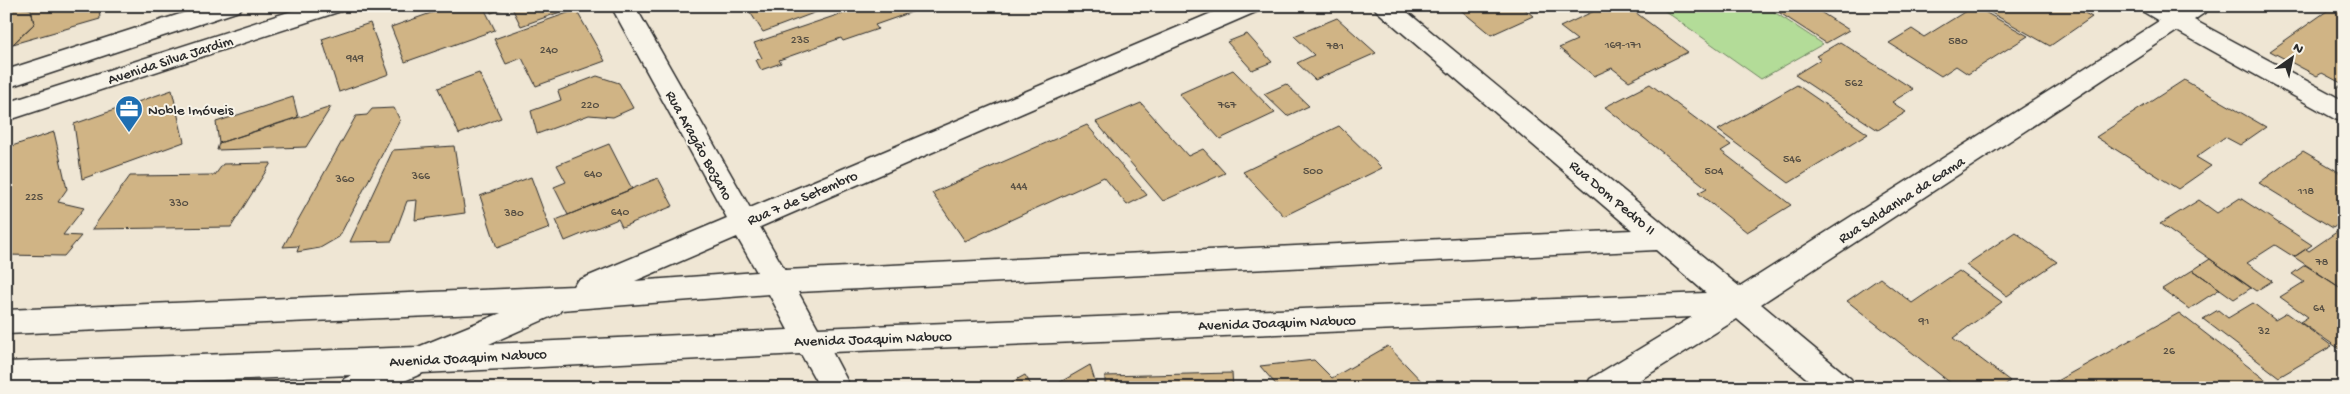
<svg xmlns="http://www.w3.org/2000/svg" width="2350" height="394" viewBox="0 0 2350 394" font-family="'Gochi Hand',sans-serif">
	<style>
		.green { fill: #b3dc98; stroke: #6f8462 }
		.building { fill: #d0b485; stroke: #2b2b2b }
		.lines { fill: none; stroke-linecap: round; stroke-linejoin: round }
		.minor-casing { stroke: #2b2b2b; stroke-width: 3 }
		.minor { fill: #f7f3e8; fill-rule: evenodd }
		.labels { text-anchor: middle; stroke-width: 4; stroke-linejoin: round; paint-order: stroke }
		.number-label { font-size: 12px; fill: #544d42 }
		.street-label { font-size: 15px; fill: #2b2b2b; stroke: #f7f3e8 }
		.poi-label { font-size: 15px; fill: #2b2b2b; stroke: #f7f3e8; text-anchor: start }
	</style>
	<rect width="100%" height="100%" fill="#efe6d4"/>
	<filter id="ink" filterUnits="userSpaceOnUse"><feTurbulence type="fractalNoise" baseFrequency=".02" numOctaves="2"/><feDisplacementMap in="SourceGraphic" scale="10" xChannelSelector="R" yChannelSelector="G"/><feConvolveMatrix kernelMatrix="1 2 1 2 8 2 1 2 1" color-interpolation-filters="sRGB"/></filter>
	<g filter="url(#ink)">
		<path class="green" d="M1658,6H1765L1823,44L1761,79Z"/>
		<path class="building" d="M6,6L31,9L34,24L13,44L6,46Z
			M14,6H99L100,19L13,44L34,24L31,9Z
			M451,6H483L495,30L405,62L391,27Z
			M488,6H577L521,26L511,6L491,13Z
			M746,6H816L819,11L763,32Z
			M853,6H929L875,25L878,29L843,41L841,38L779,60L781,63L761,70L756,60L762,58L754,43L855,9Z
			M1521,6L1533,16L1491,35L1457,7Z
			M1605,6H1627L1688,52L1629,81L1612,68L1594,76L1559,48L1577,40L1560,27Z
			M1786,6H1811L1849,30L1826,43L1777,11Z
			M1974,6L2028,36L1968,74L1956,66L1941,76L1889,43L1912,29L1924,37Z
			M1979,6H2072L2092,17L2050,46Z
			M2334,6H2344V90L2338,87L2343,84L2322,73L2317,76L2270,51Z
			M576,10L605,61L536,86L522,58L506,64L494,39Z
			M1337,18L1376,53L1315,80L1297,63L1314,55L1294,36Z
			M370,23L389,74L339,92L322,39Z
			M1247,34L1272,62L1252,70L1227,42Z
			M1840,42L1913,89L1892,102L1906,112L1878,130L1795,75L1821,59L1816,56Z
			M1233,70L1275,113L1220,139L1179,94Z
			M479,73L501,118L459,134L438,88Z
			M597,76L619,83L633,108L613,117L589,115L537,134L531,111L561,100L558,91Z
			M2184,80L2266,127L2240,145L2225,137L2196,157L2211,166L2178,189L2096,137Z
			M1286,84L1309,106L1287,116L1264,94Z
			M1650,84L1731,145L1721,151L1791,205L1747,232L1698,193L1707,188L1605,107Z
			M1797,85L1868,134L1789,183L1718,130Z
			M172,90L184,142L82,179L74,124Z
			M293,97L298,117L219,143L216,122Z
			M1141,103L1188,156L1203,149L1225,173L1163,201L1096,122Z
			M331,107L306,147L217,150L219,143Z
			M394,108L400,120L339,237L320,248L297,252L299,246L283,247L356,116L367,115L372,109Z
			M1087,125L1147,195L1127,205L1104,177L965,241L932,193Z
			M1339,126L1382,168L1284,216L1243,172Z
			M54,132L67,189L58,202L84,208L63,235L81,236L64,256L6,255V148Z
			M609,144L632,189L568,215L554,187L566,182L557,165Z
			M454,146L465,213L415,220L417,200L407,201L392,241L350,242L393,150Z
			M2303,151L2344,175V189L2341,191L2344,192V220L2333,228L2259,183Z
			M271,163L231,227L92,229L130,176L215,175L223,164Z
			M531,177L550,228L497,248L480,196Z
			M658,178L673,206L622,227L618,219L565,241L556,220Z
			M2240,198L2312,245L2294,257L2275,245L2247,263L2272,281L2256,291L2160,224L2199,200L2217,213Z
			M2344,227V290L2294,257L2306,249L2309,251Z
			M2015,232L2057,262L2007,296L1966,265Z
			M2210,259L2251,288L2234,299L2193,270Z
			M2305,265L2344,290V352L2300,322L2308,317L2280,297L2304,282L2292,274Z
			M2193,270L2220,289L2189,309L2162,289Z
			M1959,271L2002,302L1953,338L2010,381L2001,388H1957L1847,301L1880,278L1912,303Z
			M2253,303L2275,320L2287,313L2332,346L2279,377L2203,319L2218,310L2228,318Z
			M2179,313L2276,388H2044Z
			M1388,346L1428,388H1279L1260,366L1314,360L1332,378Z
			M1090,365L1097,388H1050Z
			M1232,373L1233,388H1105V376Z
			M1025,375L1033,388H1001Z"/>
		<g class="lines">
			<g class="minor-casing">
				<path id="minor" d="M205,6H243L239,11L6,88V70Z
					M307,6H345L341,11L6,121V103Z
					M611,6H635L750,208L1228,6H1262L1258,11L760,227L785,270L1632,230L1377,11L1373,6H1400L1740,287L2159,21L2142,11L2138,6H2169L2176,10L2182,6H2211L2207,11L2194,20L2344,101V122L2335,119L2177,31L1761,304L1851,379L1855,388H1818L1737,319L1627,388H1586L1590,379L1692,317L832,352L851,388H820L801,354L423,373L388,388H340L344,379L352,375L6,388V362L418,347L501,313L6,334V310L574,286L577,281L727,218ZM737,237L757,272L635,281ZM1656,250L1706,293L818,328L798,292ZM769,294L788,330L489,344L559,313L561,310Z"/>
			</g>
			<use href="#minor" class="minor"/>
		</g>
	</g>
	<defs>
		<g id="office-pin" transform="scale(1.4375)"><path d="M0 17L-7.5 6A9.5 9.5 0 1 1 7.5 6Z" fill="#1f6fb2" stroke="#f7f3e8"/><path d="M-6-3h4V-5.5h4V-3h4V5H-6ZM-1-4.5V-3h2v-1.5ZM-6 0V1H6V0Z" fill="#fff"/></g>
	</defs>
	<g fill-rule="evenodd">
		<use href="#office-pin" x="129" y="109"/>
	</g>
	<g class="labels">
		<g class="number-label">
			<text x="800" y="43">235</text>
			<text x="1958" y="44">580</text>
			<text x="1623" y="48">169-171</text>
			<text x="1335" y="49">781</text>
			<text x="549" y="53">240</text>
			<text x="355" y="61">949</text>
			<text x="1854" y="86">562</text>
			<text x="590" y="108">220</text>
			<text x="1227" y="108">767</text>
			<text x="1792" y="162">546</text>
			<text x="1313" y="174">500</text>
			<text x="1714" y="174">504</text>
			<text x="593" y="177">640</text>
			<text x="421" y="179">366</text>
			<text x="345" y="182">360</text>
			<text x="1019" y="189">444</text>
			<text x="2306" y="194">118</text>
			<text x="34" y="200">225</text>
			<text x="179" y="206">330</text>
			<text x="620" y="215">640</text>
			<text x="514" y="216">380</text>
			<text x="2322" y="265">78</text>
			<text x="2319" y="311">64</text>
			<text x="1924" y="324">91</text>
			<text x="2264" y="334">32</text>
			<text x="2169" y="354">26</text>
		</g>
		<g class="street-label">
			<text transform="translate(170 59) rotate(-18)" y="5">Avenida Silva Jardim</text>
			<text transform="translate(700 145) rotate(61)" y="5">Rua Aragão Bozano</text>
			<text transform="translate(802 197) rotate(-23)" y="5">Rua 7 de Setembro</text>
			<text transform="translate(1613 197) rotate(40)" y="5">Rua Dom Pedro II</text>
			<text transform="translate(1901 199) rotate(-33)" y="5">Rua Saldanha da Gama</text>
			<text transform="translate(1277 322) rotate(-2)" y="5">Avenida Joaquim Nabuco</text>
			<text transform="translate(873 338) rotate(-2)" y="5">Avenida Joaquim Nabuco</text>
			<text transform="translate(468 357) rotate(-3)" y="5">Avenida Joaquim Nabuco</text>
		</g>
		<g class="poi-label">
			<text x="148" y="114">Noble Imóveis</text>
		</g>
	</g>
	<rect width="2350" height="394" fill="none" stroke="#f7f3e8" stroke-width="25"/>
	<rect x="12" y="12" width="2325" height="369" fill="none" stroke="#2b2b2b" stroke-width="2" filter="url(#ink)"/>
	<g transform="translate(2292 58) rotate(33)" stroke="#f7f3e8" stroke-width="4" paint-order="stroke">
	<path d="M0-4L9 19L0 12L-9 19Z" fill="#2b2b2b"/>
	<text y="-8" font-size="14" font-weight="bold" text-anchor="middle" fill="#2b2b2b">N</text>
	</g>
</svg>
